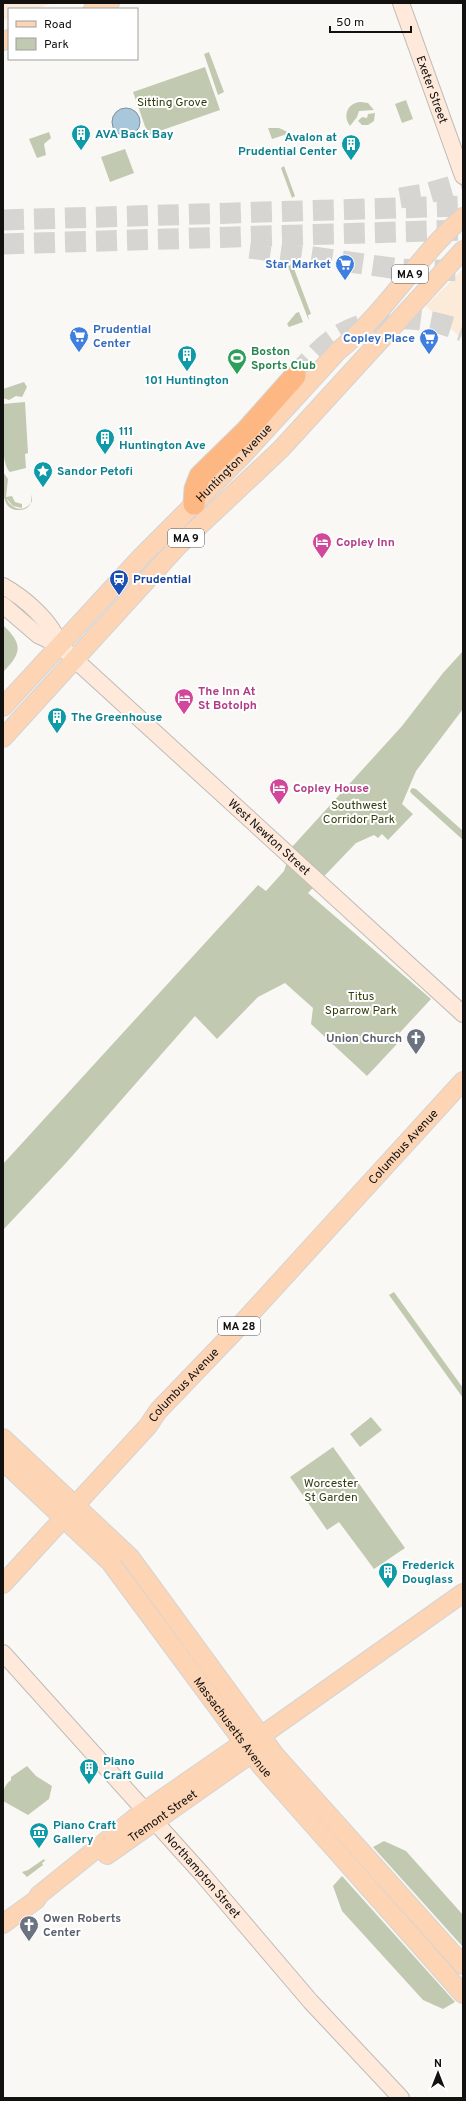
<svg xmlns="http://www.w3.org/2000/svg" width="466" height="2101" viewBox="0 0 466 2101" font-family="Overpass,sans-serif">
	<style>
		.commercial { fill: #fdebda }
		.green { fill: #c1cab0 }
		.water { fill: #a9c7db; stroke: #7c909e }
		.lines { fill: none; stroke-linecap: round; stroke-linejoin: round }
		.highway-tunnel { stroke: #d7d5d2; stroke-width: 21; stroke-dasharray: 21 10; stroke-linecap: butt }
		.secondary-casing { stroke: #bdbbb8; stroke-width: 18 }
		.primary-casing { stroke: #d4d4d4; stroke-width: 20 }
		.highway-casing { stroke: #d4d4d4; stroke-width: 23 }
		.secondary { stroke: #fee9da; stroke-width: 16 }
		.primary { stroke: #fdd4b4; stroke-width: 18 }
		.highway { stroke: #fcb782; stroke-width: 21 }
		.labels { text-anchor: middle; stroke-width: 4; stroke-linejoin: round; paint-order: stroke }
		.shield { fill: #fff; stroke: #595858; stroke-width: 1 }
		.shield-label { font-size: 11px; font-weight: bold; fill: #121110 }
		.street-label { font-size: 12px; fill: #121110; stroke: #fff }
		.park-label { font-size: 12px; fill: #323e0d; stroke: #fff }
		.culture-label { font-size: 12px; font-weight: bold; fill: #0d838f; stroke: #fff; text-anchor: start }
		.shop-label { font-size: 12px; font-weight: bold; fill: #366cbe; stroke: #fff; text-anchor: end }
		.leisure-label { font-size: 12px; font-weight: bold; fill: #27864d; stroke: #fff; text-anchor: start }
		.hotel-label { font-size: 12px; font-weight: bold; fill: #b23c85; stroke: #fff; text-anchor: start }
		.transit-label { font-size: 12px; font-weight: bold; fill: #164399; stroke: #fff; text-anchor: start }
		.worship-label { font-size: 12px; font-weight: bold; fill: #5b616d; stroke: #fff; text-anchor: end }
	</style>
	<rect width="100%" height="100%" fill="#faf8f4"/>
	<path class="commercial" d="M3,3H53L36,9H9V18L3,20Z
		M463,269V340L426,306Z"/>
	<path class="green" d="M209,52L224,92L218,95L204,54Z
		M205,67L220,110L148,135L133,92Z
		M406,100L413,119L402,123L395,104Z
		M361,102L368,103L374,110L359,111L357,117L350,126C342,116 348,102 361,102Z
		M375,113L374,121L368,125H362L358,121L362,117L367,118L368,114Z
		M268,128H279L290,133L272,139Z
		M49,132L51,138L44,144L46,155L37,158L29,139Z
		M125,149L134,173L110,182L101,157Z
		M284,166L295,196L292,198L281,168Z
		M284,249L287,250L311,314L308,315L309,321L282,251Z
		M299,312L303,322L289,327L287,324L296,313Z
		M24,382L27,387L22,397L16,396L9,400L3,398V389Z
		M25,402L28,453L25,454L26,468L10,472C0,464 3,419 3,404Z
		M3,472L8,479L6,497L12,496L15,502L22,504V508L13,506L6,498C11,509 23,513 31,503V494L32,501C30,506 26,510 20,510C0,512 3,486 3,472Z
		M3,625C23,644 22,653 3,672Z
		M463,651V709L416,771L402,804L413,814L388,840L382,834L378,838L374,835L356,843L308,893L431,999L393,1040L397,1044L367,1076L311,1024L313,1008L285,983L258,997L217,1039L195,1016L66,1163L3,1230V1164L258,885L266,891L284,871L292,847L402,726L443,673Z
		M412,788L416,789L463,831V840L411,793L410,791Z
		M394,1292L463,1388V1398L389,1295Z
		M371,1417L382,1430L360,1447L350,1434Z
		M333,1447L405,1548L374,1569L339,1522L327,1530L290,1477Z
		M27,1766L36,1776L52,1786L49,1799L28,1815L3,1801C3,1792 3,1786 11,1780V1777Z
		M384,1841L406,1851L463,1915V1947L373,1847Z
		M44,1859L45,1861L42,1863L43,1865L27,1877L22,1872L28,1870Z
		M342,1876L455,2002L443,2009L423,2000L342,1911L333,1886Z"/>
	<path class="water" d="M112 122a14 14 0 1 1 28 0a14 14 0 1 1-28 0Z"/>
	<g class="lines">
		<path class="highway-tunnel" d="M400,198L425,194L463,183
			M3,220L463,206
			M3,244L463,230
			M250,248L399,269L463,271
			M295,376C307,363 319,349 333,339C371,312 421,315 463,331"/>
		<g class="secondary-casing">
			<g id="secondary">
				<path id="s1" d="M401,3L463,176"/>
				<path d="M3,586C23,597 53,622 59,645"/>
				<path id="s2" d="M3,605L38,635L59,645L463,1014"/>
				<path id="s3" d="M3,1653L202,1874L311,2002L401,2098"/>
			</g>
		</g>
		<g class="primary-casing">
			<g id="primary">
				<path d="M93,9L110,3"/>
				<path d="M3,41L9,39"/>
				<path id="s4" d="M3,707L141,557L242,456L338,351C386,313 417,257 463,217"/>
				<path d="M3,738L178,546L281,449L463,250"/>
				<path d="M3,1438L130,1557L275,1755L463,1965"/>
				<path id="s5" d="M3,1461L110,1562L261,1766L463,1994"/>
				<path id="s6" d="M3,1584L148,1426L158,1411L233,1333L463,1081"/>
				<path id="s7" d="M107,1855L252,1753L257,1743"/>
				<path d="M3,1924L36,1900L39,1895L136,1817L243,1743L261,1736L463,1593"/>
			</g>
		</g>
		<g class="highway-casing">
			<path id="highway" d="M194,504L195,489L200,476L247,430L295,376"/>
		</g>
		<use href="#secondary" class="secondary"/>
		<use href="#primary" class="primary"/>
		<use href="#highway" class="highway"/>
	</g>
	<defs>
		<g id="building-pin" transform="scale(1)"><path d="M0 17L-7.5 6A9.5 9.5 0 1 1 7.5 6Z" fill="#0f9aa8" stroke="#fff"/><path d="M-4-6H4V6H1V3H-1V6H-4ZM-2.5-4.3h1.7v1.8h-1.7ZM.8-4.3h1.7v1.8H.8ZM-2.5-1h1.7V.8h-1.7ZM.8-1h1.7V.8H.8Z" fill="#fff"/></g>
		<g id="supermarket-pin" transform="scale(1)"><path d="M0 17L-7.5 6A9.5 9.5 0 1 1 7.5 6Z" fill="#3f7fe0" stroke="#fff"/><path d="M-6-5.5h2.5l.6 2H6L4.5 2H-2.5L-4.4-4H-6ZM-1.5 3.2a1.3 1.3 0 1 0 .1 0ZM3 3.2a1.3 1.3 0 1 0 .1 0Z" fill="#fff"/></g>
		<g id="stadium-pin" transform="scale(1)"><path d="M0 17L-7.5 6A9.5 9.5 0 1 1 7.5 6Z" fill="#2e9e5b" stroke="#fff"/><path d="M0-5a6.5 5 0 1 0 0 10a6.5 5 0 1 0 0-10ZM-3.5-1.8h7v3.6h-7Z" fill="#fff"/></g>
		<g id="sight-pin" transform="scale(1)"><path d="M0 17L-7.5 6A9.5 9.5 0 1 1 7.5 6Z" fill="#0f9aa8" stroke="#fff"/><path d="M0-6L1.8-2.2L6-1.7L2.9 1.2L3.7 5.4L0 3.3L-3.7 5.4L-2.9 1.2L-6-1.7L-1.8-2.2Z" fill="#fff"/></g>
		<g id="hotel-pin" transform="scale(1)"><path d="M0 17L-7.5 6A9.5 9.5 0 1 1 7.5 6Z" fill="#d1479c" stroke="#fff"/><path d="M-6-4.5h1.5V1H6V5H4.5V3h-9V5H-6ZM-4 0a1.8 1.8 0 1 1 3.6 0ZM.5 0V-2.5h3Q6-2.5 6 0Z" fill="#fff"/></g>
		<g id="station-pin" transform="scale(1)"><path d="M0 17L-7.5 6A9.5 9.5 0 1 1 7.5 6Z" fill="#1a4fb4" stroke="#fff"/><path d="M-3-6H3Q5-6 5-4V2Q5 4 3 4L4.5 6H3L1.5 4h-3L-3 6H-4.5L-3 4Q-5 4-5 2V-4Q-5-6-3-6ZM-3.5-4v3h7v-3ZM-3.5 1v1.5H-2V1ZM2 1v1.5H3.5V1Z" fill="#fff"/></g>
		<g id="church-pin" transform="scale(1)"><path d="M0 17L-7.5 6A9.5 9.5 0 1 1 7.5 6Z" fill="#6b7280" stroke="#fff"/><path d="M-1.2-6h2.4v3.5h3.3v2.4h-3.3V6h-2.4V-.1h-3.3v-2.4h3.3Z" fill="#fff"/></g>
		<g id="museum-pin" transform="scale(1)"><path d="M0 17L-7.5 6A9.5 9.5 0 1 1 7.5 6Z" fill="#0f9aa8" stroke="#fff"/><path d="M0-6L6-3V-2H-6V-3ZM-5-1h2V3h-2ZM-1-1h2V3h-2ZM3-1h2V3H3ZM-6 4H6V6H-6Z" fill="#fff"/></g>
	</defs>
	<g fill-rule="evenodd">
		<use href="#building-pin" x="81" y="134"/>
		<use href="#building-pin" x="351" y="144"/>
		<use href="#supermarket-pin" x="345" y="264"/>
		<use href="#supermarket-pin" x="79" y="336"/>
		<use href="#supermarket-pin" x="429" y="338"/>
		<use href="#building-pin" x="187" y="355"/>
		<use href="#stadium-pin" x="237" y="358"/>
		<use href="#building-pin" x="105" y="438"/>
		<use href="#sight-pin" x="43" y="471"/>
		<use href="#hotel-pin" x="322" y="542"/>
		<use href="#station-pin" x="119" y="579"/>
		<use href="#hotel-pin" x="184" y="698"/>
		<use href="#building-pin" x="57" y="717"/>
		<use href="#hotel-pin" x="279" y="788"/>
		<use href="#church-pin" x="416" y="1038"/>
		<use href="#building-pin" x="388" y="1572"/>
		<use href="#building-pin" x="89" y="1768"/>
		<use href="#museum-pin" x="39" y="1832"/>
		<use href="#church-pin" x="29" y="1925"/>
	</g>
	<g class="labels">
		<g class="shield">
			<rect x="392" y="265" width="36" height="18" rx="3"/>
			<rect x="168" y="529" width="36" height="18" rx="3"/>
			<rect x="218" y="1317" width="42" height="18" rx="3"/>
		</g>
		<g class="shield-label">
			<text x="410" y="278">MA 9</text>
			<text x="186" y="542">MA 9</text>
			<text x="239" y="1330">MA 28</text>
		</g>
		<g class="street-label">
			<text dy="4" stroke="none"><textPath href="#s1" startOffset="92">Exeter Street</textPath></text>
			<text dy="4" stroke="none"><textPath href="#s4" startOffset="336">Huntington Avenue</textPath></text>
			<text dy="4" stroke="none"><textPath href="#s2" startOffset="354">West Newton Street</textPath></text>
			<text dy="4" stroke="none"><textPath href="#s6" startOffset="593">Columbus Avenue</textPath></text>
			<text dy="4" stroke="none"><textPath href="#s6" startOffset="269">Columbus Avenue</textPath></text>
			<text dy="4" stroke="none"><textPath href="#s5" startOffset="353">Massachusetts Avenue</textPath></text>
			<text dy="4" stroke="none"><textPath href="#s7" startOffset="68">Tremont Street</textPath></text>
			<text dy="4" stroke="none"><textPath href="#s3" startOffset="299">Northampton Street</textPath></text>
		</g>
		<g class="park-label">
			<text x="172" y="106">Sitting Grove</text>
			<text x="359" y="809">Southwest<tspan x="359" dy="14">Corridor Park</tspan></text>
			<text x="361" y="1000">Titus<tspan x="361" dy="14">Sparrow Park</tspan></text>
			<text x="331" y="1487">Worcester<tspan x="331" dy="14">St Garden</tspan></text>
		</g>
		<g class="culture-label">
			<text x="95" y="138">AVA Back Bay</text>
			<text x="337" y="141" text-anchor="end">Avalon at<tspan x="337" dy="14">Prudential Center</tspan></text>
			<text x="187" y="384" text-anchor="middle">101 Huntington</text>
			<text x="119" y="435">111<tspan x="119" dy="14">Huntington Ave</tspan></text>
			<text x="57" y="475">Sandor Petofi</text>
			<text x="71" y="721">The Greenhouse</text>
			<text x="402" y="1569">Frederick<tspan x="402" dy="14">Douglass</tspan></text>
			<text x="103" y="1765">Piano<tspan x="103" dy="14">Craft Guild</tspan></text>
			<text x="53" y="1829">Piano Craft<tspan x="53" dy="14">Gallery</tspan></text>
		</g>
		<g class="shop-label">
			<text x="331" y="268">Star Market</text>
			<text x="93" y="333" text-anchor="start">Prudential<tspan x="93" dy="14">Center</tspan></text>
			<text x="415" y="342">Copley Place</text>
		</g>
		<g class="leisure-label">
			<text x="251" y="355">Boston<tspan x="251" dy="14">Sports Club</tspan></text>
		</g>
		<g class="hotel-label">
			<text x="336" y="546">Copley Inn</text>
			<text x="198" y="695">The Inn At<tspan x="198" dy="14">St Botolph</tspan></text>
			<text x="293" y="792">Copley House</text>
		</g>
		<g class="transit-label">
			<text x="133" y="583">Prudential</text>
		</g>
		<g class="worship-label">
			<text x="402" y="1042">Union Church</text>
			<text x="43" y="1922" text-anchor="start">Owen Roberts<tspan x="43" dy="14">Center</tspan></text>
		</g>
	</g>
	<rect width="466" height="2101" fill="none" stroke="#121110" stroke-width="8"/>
	<rect x="8" y="8" width="130" height="52" fill="#ffffff" stroke="#a0a09f"/>
	<rect x="16" y="21" width="20" height="6" fill="#fdd4b4" stroke="#a0a09f"/>
	<text x="44" y="28" font-size="12" fill="#121110">Road</text>
	<rect x="16" y="38" width="20" height="12" fill="#c1cab0" stroke="#a0a09f"/>
	<text x="44" y="48" font-size="12" fill="#121110">Park</text>
	<g transform="translate(438 2073)" stroke="#ffffff" stroke-width="3" paint-order="stroke">
	<path d="M0-3L7 15L0 10L-7 15Z" fill="#121110"/>
	<text y="-6" font-size="11" font-weight="bold" text-anchor="middle" fill="#121110">N</text>
	</g>
	<path d="M330 26v6h81v-6" fill="none" stroke="#121110" stroke-width="2"/>
	<text x="336" y="26" font-size="12" fill="#121110" stroke="#ffffff" stroke-width="3" paint-order="stroke">50 m</text>
</svg>
